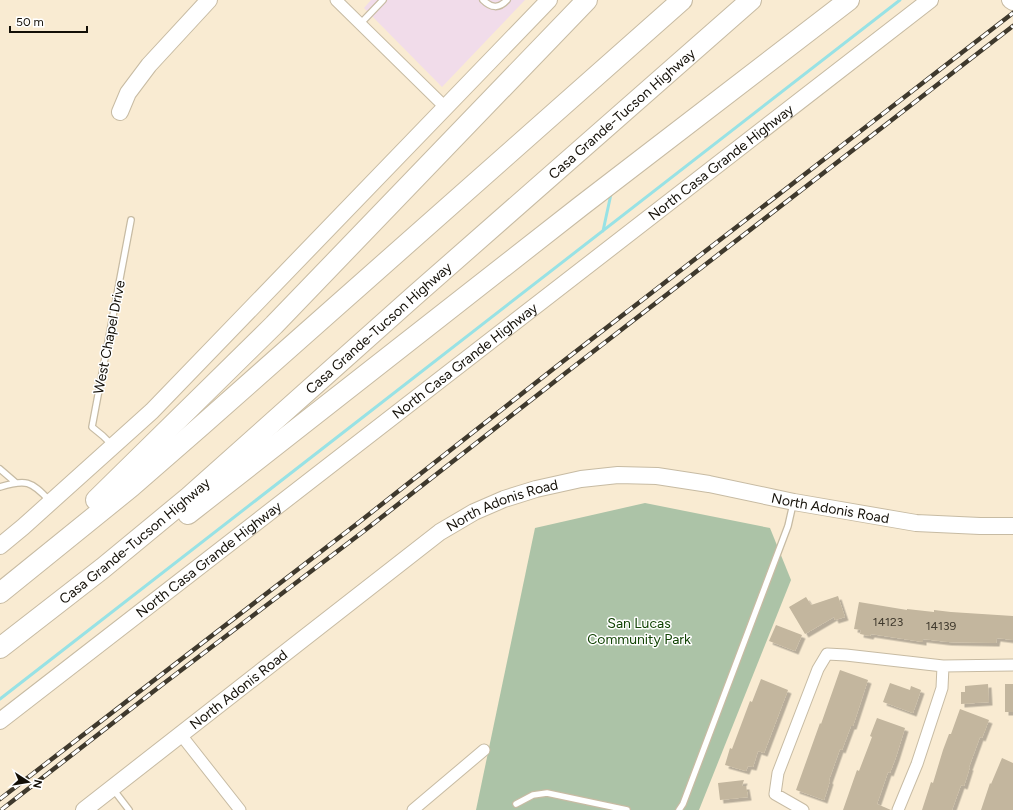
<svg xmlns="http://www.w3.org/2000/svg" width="1013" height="810" viewBox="0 0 1013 810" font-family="Figtree,sans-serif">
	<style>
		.commercial { fill: #f1dcea }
		.green { fill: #acc3a7 }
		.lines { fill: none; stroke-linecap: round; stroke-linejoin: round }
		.stream { stroke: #98e2e5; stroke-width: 3 }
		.building { fill: #c3b69e; filter: url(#shadow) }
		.lane-casing { stroke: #c7bba3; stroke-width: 8 }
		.street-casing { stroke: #c7bba3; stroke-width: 13 }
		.secondary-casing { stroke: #c7bba3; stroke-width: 18 }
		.highway-casing { stroke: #c7bba3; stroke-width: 22 }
		.lane { stroke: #fff; stroke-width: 5.5 }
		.street { stroke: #fff; stroke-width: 11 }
		.secondary { stroke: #fff; stroke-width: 16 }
		.highway { stroke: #fff; stroke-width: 20 }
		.rail-casing { stroke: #3f392d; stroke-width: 4.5 }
		.rail { stroke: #fff; stroke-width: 3; stroke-dasharray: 9; stroke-linecap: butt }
		.labels { text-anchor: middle; stroke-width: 3; stroke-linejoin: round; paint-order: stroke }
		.number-label { font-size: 12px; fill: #3f392d }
		.street-label { font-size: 14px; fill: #130f07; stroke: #fff }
		.park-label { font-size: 14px; fill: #104203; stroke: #fff }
	</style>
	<defs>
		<filter id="shadow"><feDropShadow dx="3.5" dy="3.5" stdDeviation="0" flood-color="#0004"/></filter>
	</defs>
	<rect width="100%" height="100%" fill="#f9ebd2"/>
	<path class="commercial" d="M371,0H525L442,87L364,8Z"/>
	<path class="green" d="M645,503L770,528L791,580L699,810H476L535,528Z"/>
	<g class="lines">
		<path class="stream" d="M603,231L611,194
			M0,699L900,0"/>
	</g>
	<path class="building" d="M838,596L845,617L835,620L834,617L805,634L789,607L806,597L811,605Z
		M859,602L907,610V609L934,612V610L951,612L1013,616V640L997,638L996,643L948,642L923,639V642L871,634L870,636L860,634L861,630L854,629Z
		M776,625L802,635L795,651L769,641Z
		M840,670L868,680L853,726H851L842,750L840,749L829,780L830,781L824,800L796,790L820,723L821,724Z
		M761,679L788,690L764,753L758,751L753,767L748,766L746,771L725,765L730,748L732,749L750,701L752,702Z
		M890,683L910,690L911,686L921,690L913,713L883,702Z
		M988,684L989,702L961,704V692H965V686Z
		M1005,684H1013V712H1005Z
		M960,709L989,720L982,738L980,737L969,767H970L964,786L961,785L952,810H922L931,782L933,783L943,750L949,734H951Z
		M877,718L905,728L896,757L890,773L888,772L877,804L891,810H843L857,770L859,771L872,737L870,736Z
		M1002,758L1013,763V810H981L990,783L991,784Z
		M744,780L742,786H746L748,797L720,800L718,783Z"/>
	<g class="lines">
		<g class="lane-casing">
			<path id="lane" d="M483,0C491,8 499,9 507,0
				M361,23L383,0
				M112,445L103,436L92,427L131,220
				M0,469L15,482
				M0,487C26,479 31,481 49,500
				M113,789L129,810
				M516,804L533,795L547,793L627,810
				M679,810L683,804L788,526L793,504"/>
		</g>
		<g class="street-casing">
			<path id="street" d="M336,0L445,107
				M181,735L240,810
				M413,810L484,750
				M803,810L775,794L778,773L818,669L827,654L846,655L943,666L1013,665
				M898,810L917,764L942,688L943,666"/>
		</g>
		<g class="secondary-casing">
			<g id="secondary">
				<path d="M1010,0L1013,2"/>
				<path d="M120,112L128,93L149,65L209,0"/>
				<path d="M0,546L23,527L152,411L549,0"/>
				<path id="s1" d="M0,721L930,0"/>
				<path id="s2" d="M84,810L440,532L474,512L504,499L536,489L581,479L618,475L657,476L709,484L794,502L916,523L980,526H1013"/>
			</g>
		</g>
		<g class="highway-casing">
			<g id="highway">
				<path d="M96,500L274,325L587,0"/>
				<path d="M188,514L581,206L849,0"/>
				<path d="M0,593L131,487L201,426L682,0"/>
				<path id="s3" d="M0,648L103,568L189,497L413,297L751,0"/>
			</g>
		</g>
		<use href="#lane" class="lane"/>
		<use href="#street" class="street"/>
		<use href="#secondary" class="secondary"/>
		<use href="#highway" class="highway"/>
		<g class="rail-casing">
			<path id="rail" d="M0,799L358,523L557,366L1013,13
				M1,810L163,684L364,531L563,375L1013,26"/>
		</g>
		<use href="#rail" class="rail"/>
	</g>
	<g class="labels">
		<g class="number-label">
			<text x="888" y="626">14123</text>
			<text x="941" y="630">14139</text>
		</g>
		<g class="street-label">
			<text dy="5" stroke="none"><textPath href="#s3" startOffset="820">Casa Grande-Tucson Highway</textPath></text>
			<text dy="5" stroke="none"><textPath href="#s1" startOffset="912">North Casa Grande Highway</textPath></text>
			<text dy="5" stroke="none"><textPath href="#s3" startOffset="496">Casa Grande-Tucson Highway</textPath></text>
			<text transform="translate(109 337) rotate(-79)" y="5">West Chapel Drive</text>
			<text dy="5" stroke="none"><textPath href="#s1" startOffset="588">North Casa Grande Highway</textPath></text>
			<text dy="5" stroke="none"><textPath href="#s2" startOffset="520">North Adonis Road</textPath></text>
			<text dy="5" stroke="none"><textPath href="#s2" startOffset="856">North Adonis Road</textPath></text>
			<text dy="5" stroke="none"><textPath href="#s3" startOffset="172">Casa Grande-Tucson Highway</textPath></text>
			<text dy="5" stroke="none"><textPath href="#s1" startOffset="264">North Casa Grande Highway</textPath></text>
			<text dy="5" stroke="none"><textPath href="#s2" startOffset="196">North Adonis Road</textPath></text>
		</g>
		<g class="park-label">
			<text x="639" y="628">San Lucas<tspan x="639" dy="16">Community Park</tspan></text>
		</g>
	</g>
	<g transform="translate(28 782) rotate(102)" stroke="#ffffff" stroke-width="3" paint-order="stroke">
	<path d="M0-3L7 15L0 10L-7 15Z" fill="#130f07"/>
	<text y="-6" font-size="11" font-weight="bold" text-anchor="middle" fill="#130f07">N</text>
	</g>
	<path d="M10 26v6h77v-6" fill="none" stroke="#130f07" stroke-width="2"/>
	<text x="16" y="26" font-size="12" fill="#130f07" stroke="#ffffff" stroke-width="3" paint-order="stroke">50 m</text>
</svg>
